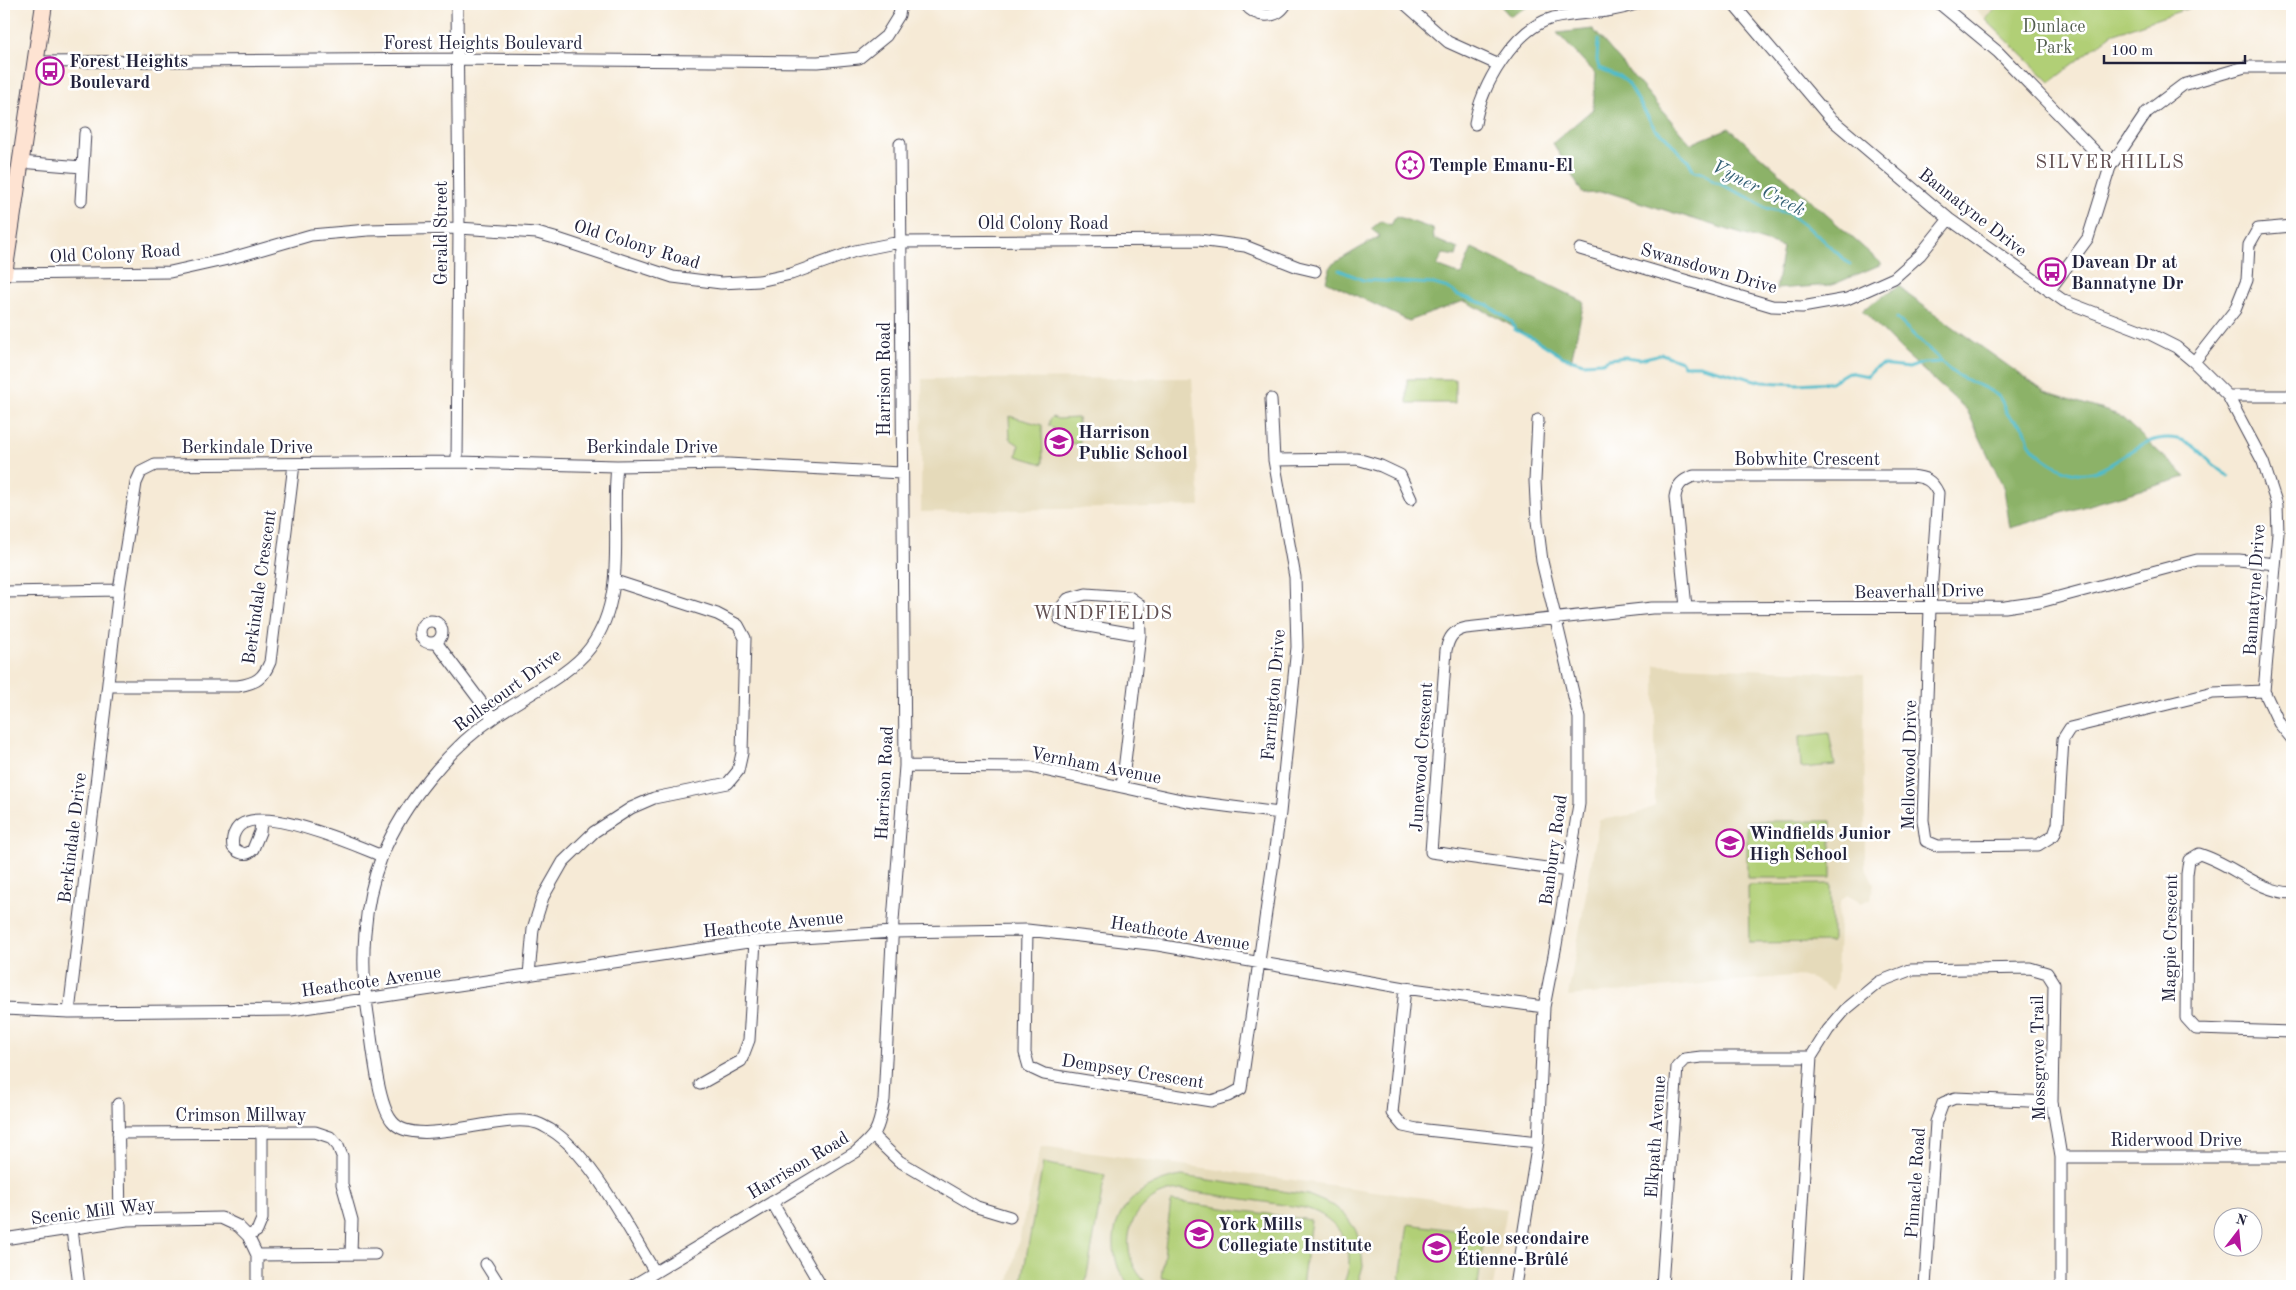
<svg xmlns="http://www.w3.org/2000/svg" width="2296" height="1290" viewBox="0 0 2296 1290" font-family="'Old Standard TT',serif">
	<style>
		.built { fill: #e5daba }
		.green { fill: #b1cf76; stroke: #6a7858 }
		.forest { fill: #8cb267; stroke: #576a51 }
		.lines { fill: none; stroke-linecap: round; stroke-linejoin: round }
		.stream { stroke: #50bccb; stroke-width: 3 }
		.minor-casing { stroke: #424052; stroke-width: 13 }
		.secondary-casing { stroke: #424052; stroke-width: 18 }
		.minor { stroke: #fff; stroke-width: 11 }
		.secondary { stroke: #fee3d2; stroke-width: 16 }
		.labels { text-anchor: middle; stroke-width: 5; stroke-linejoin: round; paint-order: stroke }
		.park-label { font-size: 18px; fill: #545f50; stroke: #fff }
		.street-label { font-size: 18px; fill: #22223b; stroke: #fff }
		.poi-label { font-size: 18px; font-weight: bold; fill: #22223b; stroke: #fff; text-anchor: start }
		.neighbourhood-label { font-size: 19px; letter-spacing: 1px; fill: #614f51; stroke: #fff }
		.water-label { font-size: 19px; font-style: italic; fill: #346075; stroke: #fff }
	</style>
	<rect width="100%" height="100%" fill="#fff"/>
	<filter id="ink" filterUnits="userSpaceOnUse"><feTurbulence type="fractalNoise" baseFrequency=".02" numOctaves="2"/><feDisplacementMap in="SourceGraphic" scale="10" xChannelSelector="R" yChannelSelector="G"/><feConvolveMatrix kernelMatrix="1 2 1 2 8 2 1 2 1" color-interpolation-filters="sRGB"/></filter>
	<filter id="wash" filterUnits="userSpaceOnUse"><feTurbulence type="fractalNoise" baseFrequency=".0096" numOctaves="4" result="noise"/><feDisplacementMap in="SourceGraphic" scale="20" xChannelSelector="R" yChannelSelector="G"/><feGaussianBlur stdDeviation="1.12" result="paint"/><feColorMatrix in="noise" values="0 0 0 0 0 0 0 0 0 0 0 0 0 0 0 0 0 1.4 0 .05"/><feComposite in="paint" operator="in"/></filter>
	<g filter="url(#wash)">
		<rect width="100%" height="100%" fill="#f6ead6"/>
		<path class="built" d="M1970,4H2001L1985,19Z
			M1192,378L1200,506L921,512L922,379Z
			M1655,665L1864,674L1865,867L1874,883L1871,899L1861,903L1847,895L1840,901L1837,978L1833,990L1809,977L1793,976L1568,996L1599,820L1636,814L1655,806Z
			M1041,1146L1507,1209L1493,1286H1008Z"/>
		<path class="green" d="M2001,4H2201L2112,34L2050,82L1985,19Z
			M1407,379H1455V403H1407Z
			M1009,416L1042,425L1043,464L1017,456L1019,445L1010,439Z
			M1052,417L1058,419L1078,418L1080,444L1054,442L1053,427L1049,426V420Z
			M1829,733L1835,765L1801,768L1799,737Z
			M1747,821H1831V878H1747Z
			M1831,884L1832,942L1749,943L1748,885Z
			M1043,1163L1105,1175L1085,1286H1021Z
			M1182,1176L1308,1195L1334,1206L1345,1215L1355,1229L1360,1240L1363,1266L1357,1286H1342C1361,1252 1339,1217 1305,1208L1182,1190C1129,1192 1110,1253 1150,1286H1130C1126,1280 1120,1273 1118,1267C1102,1218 1135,1183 1182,1176Z
			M1171,1201L1311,1220L1302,1286H1219L1161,1278Z
			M1408,1224L1484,1234L1478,1286H1399Z"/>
		<path class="forest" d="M1499,4H1533L1510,16Z
			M1593,29L1691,144L1729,128L1882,264L1832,285L1776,289L1783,247L1607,192L1583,194L1553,143L1593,109L1596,74L1557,33Z
			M1396,216L1433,229L1434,239L1458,249L1456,256L1443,254L1437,266L1461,275L1472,248L1584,302L1571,361L1493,315L1464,301L1409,321L1326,281L1331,265L1380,236L1371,229L1381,221L1391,225Z
			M1900,285L1907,294L2045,392L2119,415L2186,477L2010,528L2004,489L1967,410L1902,351L1862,310Z"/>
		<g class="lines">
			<path class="stream" d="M1598,40L1597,60L1599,68L1619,76L1628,83L1655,129L1666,137L1684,158L1688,160L1694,171L1704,173L1713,181L1752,199L1765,208L1788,213L1820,237L1850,265
				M1339,270L1363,280L1434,284L1448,288L1458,295L1488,305L1512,322L1515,330L1535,339L1563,357L1583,363L1602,362L1609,359L1625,357L1640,359L1662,354L1681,361L1684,365H1699L1762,382L1797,384L1831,382L1848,372L1868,376L1875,368L1882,365L1909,368L1923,363L1941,362
				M1897,318C1908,330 1920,341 1932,352C1941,360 1947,369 1957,375C1970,383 1986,386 1998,396C2004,402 2004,410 2009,416C2013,421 2020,423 2024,428C2027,432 2027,438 2029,442C2037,456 2060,471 2076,473C2115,478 2137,430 2177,439C2201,444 2209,467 2229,476"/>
		</g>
	</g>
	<g filter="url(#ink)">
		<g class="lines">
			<g class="minor-casing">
				<path id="minor" d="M457,4L459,228L457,462
					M1245,4C1256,18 1276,20 1286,4
					M1405,4L1448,42L1499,65
					M1733,4L1830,118L1949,219L2064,301L2150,334L2176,347L2194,362L2228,396L2263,462L2277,505L2278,533L2264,691L2279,723L2292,739
					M1940,4L1998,52L2110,167
					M35,62L458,59L818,62L859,58L886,36L899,15L901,4
					M1475,124C1480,87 1515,28 1553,18C1581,12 1608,14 1636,4
					M20,162L82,167
					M81,201L85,133
					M1580,249L1772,306L1802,307L1847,299L1894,278L1920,255L1949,219
					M4,274L170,272L228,259L311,235L368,230L459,228L537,233L558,239L673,277L721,283L759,281L791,274L855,251L900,242L1199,240L1245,246L1298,267L1315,271
					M2049,291L2088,238L2110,167L2147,112L2183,85L2245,67H2292
					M2194,362L2235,310L2247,280L2249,245L2258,229L2292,226
					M2228,396H2292
					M1274,460L1357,459L1381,466L1400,475L1411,499
					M617,466C610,527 629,595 590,648C571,674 523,697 496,716C450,747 403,804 382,856C363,903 360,964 368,1014C372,1039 377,1103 392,1121C415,1151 502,1111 537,1123C541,1124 547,1128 551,1130C591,1154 629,1231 655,1272
					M4,592L119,590
					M1686,607L1675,497C1677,485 1682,480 1694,476H1911C1925,477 1932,480 1938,493L1930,608L1923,820L1926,841L1938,846L2038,845L2054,835L2058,824L2063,739L2070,728L2213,693L2264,691
					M420 632a11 11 0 1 1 22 0a11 11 0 1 1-22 0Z
					M436,642L493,718
					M108,686H238C256,683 263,679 270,662L294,464
					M905,766L1030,767L1186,801L1280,813
					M1122,787L1140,635L1139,604L1129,597L1086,594L1068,599L1060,609V619L1065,622L1140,635
					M261,821L260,832L253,849C247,857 238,853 233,847C232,841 232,837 235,832C250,798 357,846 382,856
					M1568,871L1431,852L1446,650C1449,637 1453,631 1466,628L1652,608L2005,607L2040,602L2197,560H2239L2275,564
					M2292,893C2258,892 2231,863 2199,854L2189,860L2187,874L2186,1018L2196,1029L2292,1032
					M1027,930L1025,1053L1029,1067L1044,1074L1211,1101L1228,1096L1241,1089L1280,813L1297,647L1295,577L1274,460L1271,399
					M529,975L533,929L543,897L563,862L594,832L631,808L654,798L728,783L738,771L742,753L745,638L738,625L717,614L615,581
					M1405,988L1392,1113L1403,1126L1417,1129L1538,1142
					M4,1009L69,1012L291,1010L755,941L893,932L1027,930L1158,945L1405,988L1544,1007
					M69,1012L119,590L136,483L141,472L155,465L457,462L617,466L728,464L901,473
					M700,1084L741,1061L749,1040L755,941
					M118,1104L120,1221
					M118,1133L315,1132L330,1137L338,1146L342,1156V1184L352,1220L351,1254
					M874,1137L899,1161L977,1207L1010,1217
					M2061,1157H2292
					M772,1202L821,1286
					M72,1229L79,1286
					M248,1236L257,1231L262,1219V1132
					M4,1239L127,1220L221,1218L238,1226L248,1236L257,1255V1286
					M257,1255L375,1254
					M486,1264L500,1286
					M632,1286L856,1152C879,1132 878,1129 884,1100L893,921L905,766L900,144
					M1515,1286L1538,1142L1544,1007L1556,945L1579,804V718L1542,561L1537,521L1535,481L1538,420
					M1662,1286L1677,1067L1685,1059L1701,1057H1811
					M1797,1286L1811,1057L1828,1030L1845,1010L1879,982L1910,970L2030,968L2047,973L2054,984L2052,1102L2061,1157V1286
					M1925,1286L1936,1122L1943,1103L1955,1098L2052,1102"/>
			</g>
			<g class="secondary-casing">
				<path id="secondary" d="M4,274L44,4"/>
			</g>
			<use href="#minor" class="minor"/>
			<use href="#secondary" class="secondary"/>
		</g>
	</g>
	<defs>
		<g id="bus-ring" transform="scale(1.4375)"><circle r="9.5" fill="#fff" stroke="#b5179e" stroke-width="1.5"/><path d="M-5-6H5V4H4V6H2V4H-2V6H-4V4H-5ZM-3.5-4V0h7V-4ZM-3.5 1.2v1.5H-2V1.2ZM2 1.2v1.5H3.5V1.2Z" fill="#b5179e"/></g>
		<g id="synagogue-ring" transform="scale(1.4375)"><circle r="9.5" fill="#fff" stroke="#b5179e" stroke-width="1.5"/><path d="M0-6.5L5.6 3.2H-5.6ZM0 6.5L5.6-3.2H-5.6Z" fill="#b5179e"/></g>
		<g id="school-ring" transform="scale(1.4375)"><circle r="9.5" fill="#fff" stroke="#b5179e" stroke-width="1.5"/><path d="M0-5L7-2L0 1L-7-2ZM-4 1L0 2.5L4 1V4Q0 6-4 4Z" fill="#b5179e"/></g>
	</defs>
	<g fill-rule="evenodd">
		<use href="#bus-ring" x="50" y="71"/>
		<use href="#synagogue-ring" x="1410" y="165"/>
		<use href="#bus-ring" x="2052" y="272"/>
		<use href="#school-ring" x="1059" y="442"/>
		<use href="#school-ring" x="1730" y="843"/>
		<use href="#school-ring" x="1199" y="1234"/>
		<use href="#school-ring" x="1437" y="1248"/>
	</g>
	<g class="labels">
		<g class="park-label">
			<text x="2054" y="32">Dunlace<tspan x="2054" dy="21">Park</tspan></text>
		</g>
		<g class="street-label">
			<text x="483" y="49">Forest Heights Boulevard</text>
			<text transform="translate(1973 212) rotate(38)" y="6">Bannatyne Drive</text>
			<text x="1043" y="229">Old Colony Road</text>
			<text transform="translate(441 233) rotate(-90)" y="6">Gerald Street</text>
			<text transform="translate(637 244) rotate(17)" y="6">Old Colony Road</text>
			<text transform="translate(115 253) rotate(-3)" y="6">Old Colony Road</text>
			<text transform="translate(1709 268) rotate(16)" y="6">Swansdown Drive</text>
			<text transform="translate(884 379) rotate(-90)" y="6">Harrison Road</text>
			<text x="247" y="453">Berkindale Drive</text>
			<text x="652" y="453">Berkindale Drive</text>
			<text x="1807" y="465">Bobwhite Crescent</text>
			<text transform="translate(259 587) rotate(-82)" y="6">Berkindale Crescent</text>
			<text transform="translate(2254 590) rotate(-86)" y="6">Bannatyne Drive</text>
			<text transform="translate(1919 591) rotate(-1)" y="6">Beaverhall Drive</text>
			<text transform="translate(507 690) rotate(-36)" y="6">Rollscourt Drive</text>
			<text transform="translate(1273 695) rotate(-85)" y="6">Farrington Drive</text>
			<text transform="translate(1421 757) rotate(-86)" y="6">Junewood Crescent</text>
			<text transform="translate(1096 765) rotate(11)" y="6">Vernham Avenue</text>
			<text transform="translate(1909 765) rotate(-89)" y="6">Mellowood Drive</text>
			<text transform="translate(884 783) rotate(-87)" y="6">Harrison Road</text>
			<text transform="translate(72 838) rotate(-83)" y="6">Berkindale Drive</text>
			<text transform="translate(1553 850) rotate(-82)" y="6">Banbury Road</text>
			<text transform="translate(773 924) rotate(-6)" y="6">Heathcote Avenue</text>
			<text transform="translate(1180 933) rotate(9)" y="6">Heathcote Avenue</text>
			<text transform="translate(2170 938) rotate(-89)" y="6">Magpie Crescent</text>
			<text transform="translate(371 981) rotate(-8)" y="6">Heathcote Avenue</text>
			<text transform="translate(2038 1058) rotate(-91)" y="6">Mossgrove Trail</text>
			<text transform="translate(1133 1071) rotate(9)" y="6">Dempsey Crescent</text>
			<text x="241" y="1121">Crimson Millway</text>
			<text transform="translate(1655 1137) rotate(-86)" y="6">Elkpath Avenue</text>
			<text x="2176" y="1146">Riderwood Drive</text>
			<text transform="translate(798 1165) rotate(-31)" y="6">Harrison Road</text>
			<text transform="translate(1915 1183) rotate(-86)" y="6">Pinnacle Road</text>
			<text transform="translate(93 1211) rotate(-7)" y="6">Scenic Mill Way</text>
		</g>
		<g class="poi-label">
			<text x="69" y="67">Forest Heights<tspan x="69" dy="21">Boulevard</tspan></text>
			<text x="1429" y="171">Temple Emanu-El</text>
			<text x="2071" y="268">Davean Dr at<tspan x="2071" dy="21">Bannatyne Dr</tspan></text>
			<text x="1078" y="438">Harrison<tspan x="1078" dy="21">Public School</tspan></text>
			<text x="1749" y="839">Windfields Junior<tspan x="1749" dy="21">High School</tspan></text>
			<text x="1218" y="1230">York Mills<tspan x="1218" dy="21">Collegiate Institute</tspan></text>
			<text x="1456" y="1244">École secondaire<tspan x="1456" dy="21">Étienne-Brûlé</tspan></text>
		</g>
		<g class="neighbourhood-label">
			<text x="2110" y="168">SILVER HILLS</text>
			<text x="1103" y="619">WINDFIELDS</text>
		</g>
		<g class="water-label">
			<text transform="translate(1759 187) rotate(27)" y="7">Vyner Creek</text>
		</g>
	</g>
	<rect width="2296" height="1290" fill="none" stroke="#fff" stroke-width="20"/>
	<g transform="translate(2238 1232) rotate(16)"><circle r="24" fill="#ffffff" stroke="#a7a7b1"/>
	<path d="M0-4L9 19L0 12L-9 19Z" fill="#b5179e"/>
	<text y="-8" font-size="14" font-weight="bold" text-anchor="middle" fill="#22223b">N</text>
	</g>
	<path d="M2104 55v8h141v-8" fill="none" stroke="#22223b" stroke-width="2.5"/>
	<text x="2111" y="55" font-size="15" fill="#22223b" stroke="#ffffff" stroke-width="4" paint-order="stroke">100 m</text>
</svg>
